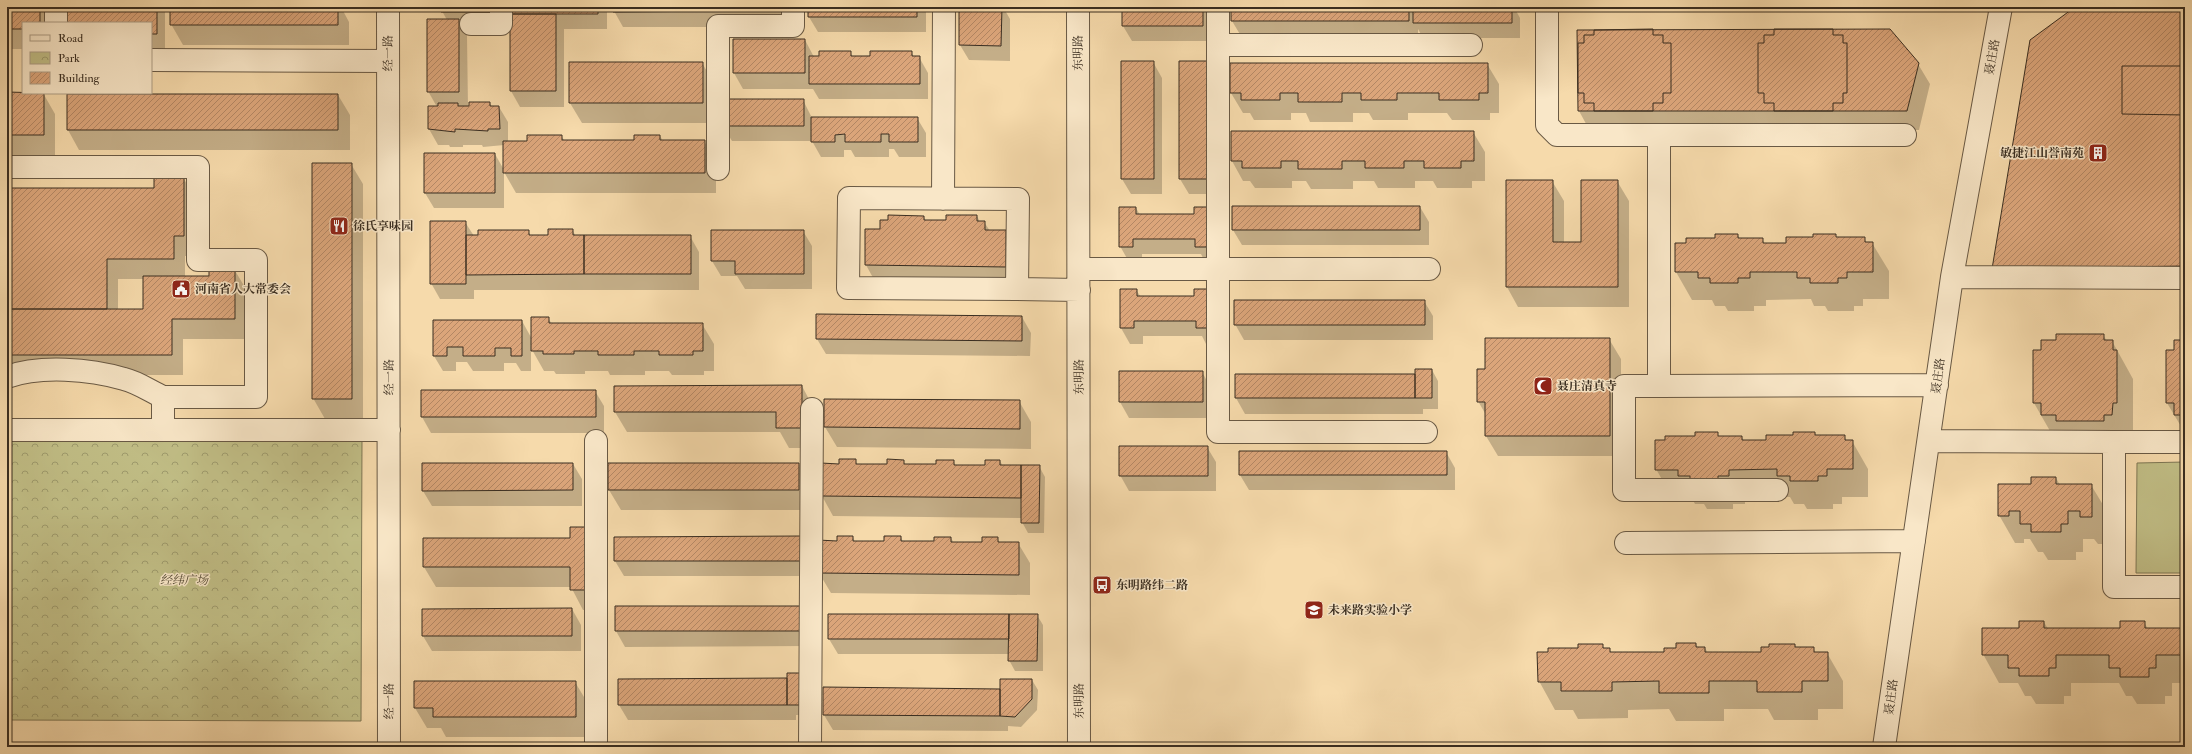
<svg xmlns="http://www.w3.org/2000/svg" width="2192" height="754" viewBox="0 0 2192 754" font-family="'IM FELL Double Pica','Noto Serif SC',serif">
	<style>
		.grass { fill: #c1be86; stroke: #7e7654 }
		.park { fill: url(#park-crowns); stroke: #7e7654 }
		.shadow { fill: #0003; fill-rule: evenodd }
		.building { fill: url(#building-hatch); stroke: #3a2e21 }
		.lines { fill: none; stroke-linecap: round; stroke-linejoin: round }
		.minor-casing { stroke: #695944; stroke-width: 24 }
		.minor { stroke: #f9e7c8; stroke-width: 22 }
		.labels { text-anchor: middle; stroke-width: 3; stroke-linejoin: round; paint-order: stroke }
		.street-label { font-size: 12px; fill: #3a2e21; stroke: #f9e7c8 }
		.poi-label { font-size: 12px; font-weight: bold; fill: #3a2e21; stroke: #f9e7c8; text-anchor: start }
		.park-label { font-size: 12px; font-style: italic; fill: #554b35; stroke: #f9e7c8 }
	</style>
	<defs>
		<pattern id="park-crowns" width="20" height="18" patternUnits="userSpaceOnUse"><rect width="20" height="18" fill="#c1be86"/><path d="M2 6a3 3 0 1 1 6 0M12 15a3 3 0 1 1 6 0" fill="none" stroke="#9e9b6d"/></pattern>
		<pattern id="building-hatch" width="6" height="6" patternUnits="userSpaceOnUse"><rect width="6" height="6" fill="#dba57a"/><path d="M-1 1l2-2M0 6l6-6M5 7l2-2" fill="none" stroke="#b38764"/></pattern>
	</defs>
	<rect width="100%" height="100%" fill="#f6daab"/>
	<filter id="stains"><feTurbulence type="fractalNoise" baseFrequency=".005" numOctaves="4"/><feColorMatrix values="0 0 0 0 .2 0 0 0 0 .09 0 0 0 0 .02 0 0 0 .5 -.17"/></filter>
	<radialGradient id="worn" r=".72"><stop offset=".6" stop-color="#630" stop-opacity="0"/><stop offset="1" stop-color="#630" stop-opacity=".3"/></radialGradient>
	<path class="grass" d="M2185,462V573H2136L2137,463Z"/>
	<path class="park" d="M7,439H362L361,721L7,720Z"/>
	<path class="shadow" d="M7,7H51V23H23V49H7Z
		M65,7H165V49H151V23Z
		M171,7H341L349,22V45H183L171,24Z
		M442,7H501V22H459L467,36L468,107L490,103L492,107H499L508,122V142H528L561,136L565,141H635L660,136L663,141H704L716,162V193H516L504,172V208H434L425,193L495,154L504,170V145L483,147L482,145H463V147H450L449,145H438L429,129V107H437L428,91L447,20L442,11Z
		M511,7H607V29H564V107H520L511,91Z
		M614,7H790V21L738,27H623L614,11Z
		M809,7H924L926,10V32H818L809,17Z
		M960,7H1003L1010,19V61L969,60L960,45Z
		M1134,7H1212V41H1132L1123,26L1134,10Z
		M1232,7H1514L1520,18V38H1423L1418,29V36H1241L1232,21Z
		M2076,7H2185V286L2005,289L1993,268Z
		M734,40H805L814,57L850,52L853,57L911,52L914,57H919L928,73V99H819L813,89H743L734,73Z
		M1153,62L1162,78V194H1131L1122,179Z
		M1180,62L1221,194H1189L1180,179Z
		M570,63H702L714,83V123H582L570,103Z
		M1231,64H1487L1499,84V113H1490V120H1452L1447,113H1408V120H1373L1369,113H1353V122H1310L1306,113H1291V120H1254L1250,113H1243L1231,93Z
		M1918,64L1930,84L1919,130L1590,131L1579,111Z
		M7,93H43L55,114V155H7Z
		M68,95H338L350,115V150H79L68,130Z
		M803,100L812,118H917L926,133V157H899L894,149H889V157H855L851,150H844V157H821L812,141H732L723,126Z
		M1473,132L1485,152V181H1472V188H1437L1433,181H1415V188H1378L1374,181H1353V189H1311L1306,181H1292V188H1255L1250,181H1243L1232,161Z
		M351,164L363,184V419H325L313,398Z
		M184,179L195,199V256H185V277H210L234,269L246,289V339H183V375H7V310H12V279H7V189H154ZM118,279H144V310H118Z
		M1552,181L1564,201V243H1582L1617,181L1629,201V307H1518L1507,287Z
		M1420,207L1429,222V245H1242L1233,230Z
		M1136,208L1140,215H1195L1216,262H1205L1201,254H1142V262H1129L1120,246Z
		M977,216L980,222H984L990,231H1006L1017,251V287L877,285L866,265V230H881L924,217L926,221H947Z
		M465,222L474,236L528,231L531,236H549L572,230L576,236H690L699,252V290H474V299H440L431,283Z
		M803,231L812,246V289H745L737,276H721L712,261Z
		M1738,235L1740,239H1762L1765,244H1787L1835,235L1837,238H1864L1867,243H1872L1889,271V299H1863V306H1854V311H1828L1825,306H1814L1811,299L1766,300V306H1754V311H1728L1725,306H1715L1712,300H1692L1676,272L1687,244Z
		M1121,290H1136L1141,297H1195L1217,344H1206L1202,336H1143V344H1130L1121,328Z
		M1424,301L1433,316V340H1244L1235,324Z
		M1022,317L1031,333L1030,356L826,354L817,339Z
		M548,318L552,324H702L714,344V371H704V375H672L669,371H645V375H610L608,371H585V374H556L554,371H544L531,348V371H521L516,363H504V371H473L467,362H456V371H443L434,356V321H522L532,339Z
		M2103,335L2107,341H2112L2133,379V431H2050L2034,403V351H2042L2057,341Z
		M1609,339L1621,359V456H1498L1486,436V415L1478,401L1486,370Z
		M2185,341V433L2167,403V351H2175Z
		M1432,370L1438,381V409H1423V414H1245L1236,398V375H1416Z
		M1120,372H1202L1211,388V418H1129L1120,402Z
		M802,386L813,407V448H789L780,432H627L615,412V387Z
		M422,391H595L604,406V433H431L422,417Z
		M1019,401L1031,422V449L837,447L825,427Z
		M1717,433L1719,437H1742L1744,441H1767L1815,433L1817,436H1844L1847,441H1852L1868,469V497H1842V504H1833V509H1807L1804,504H1794L1790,497H1745V504H1733V509H1707L1704,504H1695L1691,497H1672L1656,469L1696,437Z
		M1207,447L1216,462V491H1129L1120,475Z
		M1446,452L1455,468V490H1249L1240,475Z
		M855,460L858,465H888L903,461L906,465H937L953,461L956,466H986L1000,461L1003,466H1039L1045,477L1044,533H1028L1022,522V518L833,516L822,496L840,465Z
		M573,464L582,479V506H432L423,491Z
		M609,464H799L810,484V510H621L609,490Z
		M2056,478L2060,485H2091L2108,513V544H2098L2094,539H2083V552H2076V560H2048L2043,552H2038L2030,539H2024V543H2015L1999,515L2032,485Z
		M800,537L809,576H624L615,561Z
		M853,537L855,542H885L901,537L903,542H935L951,538L954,543H983L997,538L1000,543H1018L1030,563V595L831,593L819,573L838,542Z
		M571,539L599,610H583L571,587H436L424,567Z
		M616,607H800L808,646L625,647L616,631Z
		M572,609L581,625V651H432L423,636Z
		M1037,615L1043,625V671H1015L1009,660V654H838L829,639Z
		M2044,622L2048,629H2121L2144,622L2148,629H2180L2185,638V683H2172V696H2165V704H2137L2132,696H2126L2119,683H2071V696H2064V704H2036L2031,696H2025L2018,683H1999L1983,654L2020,629Z
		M1696,644L1698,648H1705L1708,653H1762L1770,648L1795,645L1796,648H1813L1816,653H1827L1843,681V709H1818V720H1774L1768,709H1724V721H1676L1669,709L1628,710V718L1578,719L1573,710H1555L1539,681L1579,649L1602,645L1604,649H1609L1612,653H1665Z
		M786,679L808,715H796V720H628L619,705Z
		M1032,680L1038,690L1037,710L1021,727L1008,726V731L833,730L824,715L1001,690Z
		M575,682L587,702V737H446L441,728H427L415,708Z"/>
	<path class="building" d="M7,7H40V23H23V29H7Z
		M64,7H157V34H151V23H64Z
		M170,7H338V25H170Z
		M441,7H496V12H441Z
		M510,7H598V14H510Z
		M613,7H729V11L613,12Z
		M729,7H785V11H729Z
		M808,7H917V17H808Z
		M959,7H1002L1001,46L959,45Z
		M1133,7H1203V26H1122V9H1133Z
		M1231,7H1409V21H1231Z
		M1413,7H1512V23H1413Z
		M2075,7H2185V266L1992,269L2030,40Z
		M510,14H556V91H510Z
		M427,19H459V92H427Z
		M1653,29V35H1663V43H1671V93H1663V103H1653V111H1594V103H1584V93H1578V43H1584V35H1594V30Z
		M1774,29H1833V35H1843V43H1847V93H1843V103H1833V111H1774V103H1764V93H1758V43H1764V35H1774Z
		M1890,29L1919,63L1907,111H1578L1577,30Z
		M733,39H805V73H733Z
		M819,51H851V56H870V51H912V56H920V84H809V56H819Z
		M1121,61H1154V179H1121Z
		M1179,61H1213V179H1179Z
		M569,62H703V103H569Z
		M1230,63H1488V93H1479V100H1439V93H1397V100H1361V93H1342V102H1298V93H1280V100H1241V93H1230Z
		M2122,66H2185V115L2122,114Z
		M7,92L44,93V135H7Z
		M67,94H338V130H67Z
		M722,99H804V126H722Z
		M469,102H490V106H499L500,129H488V131L455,129V132L428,129V106H438V103H458V106H469Z
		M811,117H918V142H889V134H881V142H845V134L835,135V142H811Z
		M1231,131H1474V161H1461V168H1424V161H1404V168H1365V161H1342V169H1298V161H1281V168H1242V161H1231Z
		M527,135H562V140H634V135H660V140H705V173H503V141H527Z
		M424,153H495V193H424Z
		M312,163H352V399H312Z
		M154,178H184V236H174V259H107V309H11V259H7V188H154Z
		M1506,180H1553V242H1581V180H1618V287H1506Z
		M1232,206H1420V230H1232Z
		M1119,207H1136V214H1194V207H1207V247H1195V239H1133V247H1119Z
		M888,215L924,216V220H946V215H977V221H985V230H1006V267L865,265V229H880V220H888Z
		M430,221H466V284H430Z
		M548,229H573V235H584V274L466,275V235H478V230H529V235H548Z
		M711,230H804V274H735V261H711Z
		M1715,234H1738V238H1763V243H1786V237H1813V234H1836V237H1865V242H1873V272H1847V278H1838V283H1810V278H1797V272H1750V278H1738V283H1710V278H1698V272H1675V243H1686V238H1715Z
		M584,235H691V274H584Z
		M209,268H235V319H172V355H7V309H143V276H209Z
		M1120,289H1137V296H1194V289H1208V328H1196V321H1134V328H1120Z
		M1234,300H1425V325H1234Z
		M816,314L1022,316V341L816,339Z
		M531,317H549V323H703V351H693V355H659V351H634V355H598V351H574V354H543V351H531Z
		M433,320H522V356H511V348H495V356H463V347H447V356H433Z
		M2056,334H2104V340H2113V350H2117V403H2113L2112,415H2104V421H2056V415H2041V403H2033V350H2041V340H2056Z
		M1485,338H1610V436H1485V402H1477V369H1485Z
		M2174,340H2185V415H2174V403H2166V350H2174Z
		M1415,369H1432V398H1415Z
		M1119,371H1203V402H1119Z
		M1235,374H1415V398H1235Z
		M802,385V428H776V412H614V386Z
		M421,390H596V417H421Z
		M824,399L1020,400V429L824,427Z
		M1695,432H1718V436H1742V440H1766V435H1793V432H1815V435H1845V440H1853V469H1827V476H1818V481H1790V476H1777V469L1729,470V476H1718V481H1690V476H1678V470H1655V440H1665V436H1695Z
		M1119,446H1208V476H1119Z
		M1239,451H1447V475H1239Z
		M839,459H856V464H887V459L904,460V464H936V460H954V465H985V460H1000V465H1021V498L821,496V463L839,464Z
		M422,463H573V490L422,491Z
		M608,463H799V490H608Z
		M1021,465H1040L1039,523H1021Z
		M2031,477H2056V484H2092V517H2080V511H2068V524H2061V532H2031V524H2020V511H2009V516H1998V484H2031Z
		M570,527H588V590H570V567H423V538H570Z
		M801,536V561H614V537Z
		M837,536H853V541H884V536H901V541H934V537H951V542H982V537H998V542H1019V575L818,573V540L837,541Z
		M615,606H800V631H615Z
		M572,608V636H422V609Z
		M828,614H1009V639H828Z
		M1009,614H1038L1037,661H1008Z
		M2019,621H2044V628H2120V621H2145V628H2181V655H2156V668H2149V677H2120V668H2109V655H2056V668H2049V676H2019V668H2008V655H1982V628H2019Z
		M1676,643H1696V647H1705V652H1761V647H1769V644H1795V647H1814V652H1828V681H1802V692H1757V681H1709V693H1659V681L1612,682V691H1561V682H1538L1537,652H1548V648H1578V644H1603V648H1610V652H1664V648H1676Z
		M787,673H803V705H787Z
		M787,678V705H618V679Z
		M1000,679H1032V699L1015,717L1000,716Z
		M414,681H576V717H433V708H414Z
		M823,687L1000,689V716L823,715Z"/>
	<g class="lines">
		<g class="minor-casing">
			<path id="minor" d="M388,7L389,747
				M1078,7L1079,747
				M1218,7V432H1426
				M1547,7V125L1557,135H1905
				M56,23V7
				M471,24H501V7
				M1218,45H1471
				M151,60L388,61
				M1659,135V386H1624V490H1777
				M7,167H198V260H256V397H163V430
				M718,169V26H793V7
				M849,198L1018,199L1017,289L848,288Z
				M943,199L944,7
				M1079,269H1429
				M1952,277L2185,278
				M1017,289L1079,290
				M7,377C40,365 90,369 124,379C137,382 150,391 163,397
				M1659,386L1937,385
				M7,430H389
				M596,441V747
				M1929,441L2114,442
				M2185,442H2114V587H2185
				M1626,543L1914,541
				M810,747L812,409
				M1884,747L1952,277L2001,7"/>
		</g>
		<use href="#minor" class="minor"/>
	</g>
	<defs>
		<g id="building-square" transform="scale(1)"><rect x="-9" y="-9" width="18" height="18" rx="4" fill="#8f2418" stroke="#f9e7c8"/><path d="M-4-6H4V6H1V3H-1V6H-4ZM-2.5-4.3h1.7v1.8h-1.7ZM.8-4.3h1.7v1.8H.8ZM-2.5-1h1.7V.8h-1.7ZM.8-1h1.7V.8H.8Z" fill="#fff"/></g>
		<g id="restaurant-square" transform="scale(1)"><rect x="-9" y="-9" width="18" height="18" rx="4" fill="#8f2418" stroke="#f9e7c8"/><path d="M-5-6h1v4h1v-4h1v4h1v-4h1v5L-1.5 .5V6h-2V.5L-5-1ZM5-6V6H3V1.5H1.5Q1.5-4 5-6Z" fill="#fff"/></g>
		<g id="civic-square" transform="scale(1)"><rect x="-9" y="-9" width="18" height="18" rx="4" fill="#8f2418" stroke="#f9e7c8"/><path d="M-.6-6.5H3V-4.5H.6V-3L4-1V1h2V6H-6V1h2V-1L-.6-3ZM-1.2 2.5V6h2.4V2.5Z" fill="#fff"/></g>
		<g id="mosque-square" transform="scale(1)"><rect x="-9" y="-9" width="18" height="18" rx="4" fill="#8f2418" stroke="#f9e7c8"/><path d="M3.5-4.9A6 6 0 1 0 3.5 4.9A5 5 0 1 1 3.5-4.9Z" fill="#fff"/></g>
		<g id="bus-square" transform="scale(1)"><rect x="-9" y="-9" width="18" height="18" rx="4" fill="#8f2418" stroke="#f9e7c8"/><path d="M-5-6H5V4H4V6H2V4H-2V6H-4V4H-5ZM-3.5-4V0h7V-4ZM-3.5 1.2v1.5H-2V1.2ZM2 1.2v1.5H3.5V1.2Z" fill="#fff"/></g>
		<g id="school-square" transform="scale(1)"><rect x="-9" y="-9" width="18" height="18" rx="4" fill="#8f2418" stroke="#f9e7c8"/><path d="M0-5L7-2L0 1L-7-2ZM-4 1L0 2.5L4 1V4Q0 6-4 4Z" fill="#fff"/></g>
	</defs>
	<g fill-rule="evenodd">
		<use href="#building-square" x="2098" y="153"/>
		<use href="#restaurant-square" x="339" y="226"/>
		<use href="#civic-square" x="181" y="289"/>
		<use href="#mosque-square" x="1543" y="386"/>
		<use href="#bus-square" x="1102" y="585"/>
		<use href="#school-square" x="1314" y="610"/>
	</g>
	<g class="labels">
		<g class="street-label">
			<text transform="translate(388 53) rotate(-90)" y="4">经一路</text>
			<text transform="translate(1078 53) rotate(-90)" y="4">东明路</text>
			<text transform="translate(1992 57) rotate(-80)" y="4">聂庄路</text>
			<text transform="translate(1938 376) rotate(-82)" y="4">聂庄路</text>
			<text transform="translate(389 377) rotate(-90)" y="4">经一路</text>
			<text transform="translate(1079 377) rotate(-90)" y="4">东明路</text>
			<text transform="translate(1891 697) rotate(-82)" y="4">聂庄路</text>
			<text transform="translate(389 701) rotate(-90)" y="4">经一路</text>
			<text transform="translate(1079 701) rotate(-90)" y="4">东明路</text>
		</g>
		<g class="poi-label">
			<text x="2084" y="157" text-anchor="end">敏捷江山誉南苑</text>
			<text x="353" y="230">徐氏享味园</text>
			<text x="195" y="293">河南省人大常委会</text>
			<text x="1557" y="390">聂庄清真寺</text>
			<text x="1116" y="589">东明路纬二路</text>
			<text x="1328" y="614">未来路实验小学</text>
		</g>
		<g class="park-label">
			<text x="184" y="584">经纬广场</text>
		</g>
	</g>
	<rect width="2192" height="754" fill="none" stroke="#f6daab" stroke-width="24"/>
	<rect x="8" y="8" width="2176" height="738" fill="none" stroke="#3a2e21" stroke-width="2"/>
	<rect x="12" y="12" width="2168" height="730" fill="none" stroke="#3a2e21"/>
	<rect x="22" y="22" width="130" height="72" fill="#f9e7c8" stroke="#ad9d85"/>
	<rect x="30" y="35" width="20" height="6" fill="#f9e7c8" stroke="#ad9d85"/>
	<text x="58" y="42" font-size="12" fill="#3a2e21">Road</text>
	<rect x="30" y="52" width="20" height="12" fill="url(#park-crowns)" stroke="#ad9d85"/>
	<text x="58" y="62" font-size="12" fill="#3a2e21">Park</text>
	<rect x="30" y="72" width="20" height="12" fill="url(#building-hatch)" stroke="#ad9d85"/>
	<text x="58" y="82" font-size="12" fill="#3a2e21">Building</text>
	<rect width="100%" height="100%" filter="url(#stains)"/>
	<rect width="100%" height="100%" fill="url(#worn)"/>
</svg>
